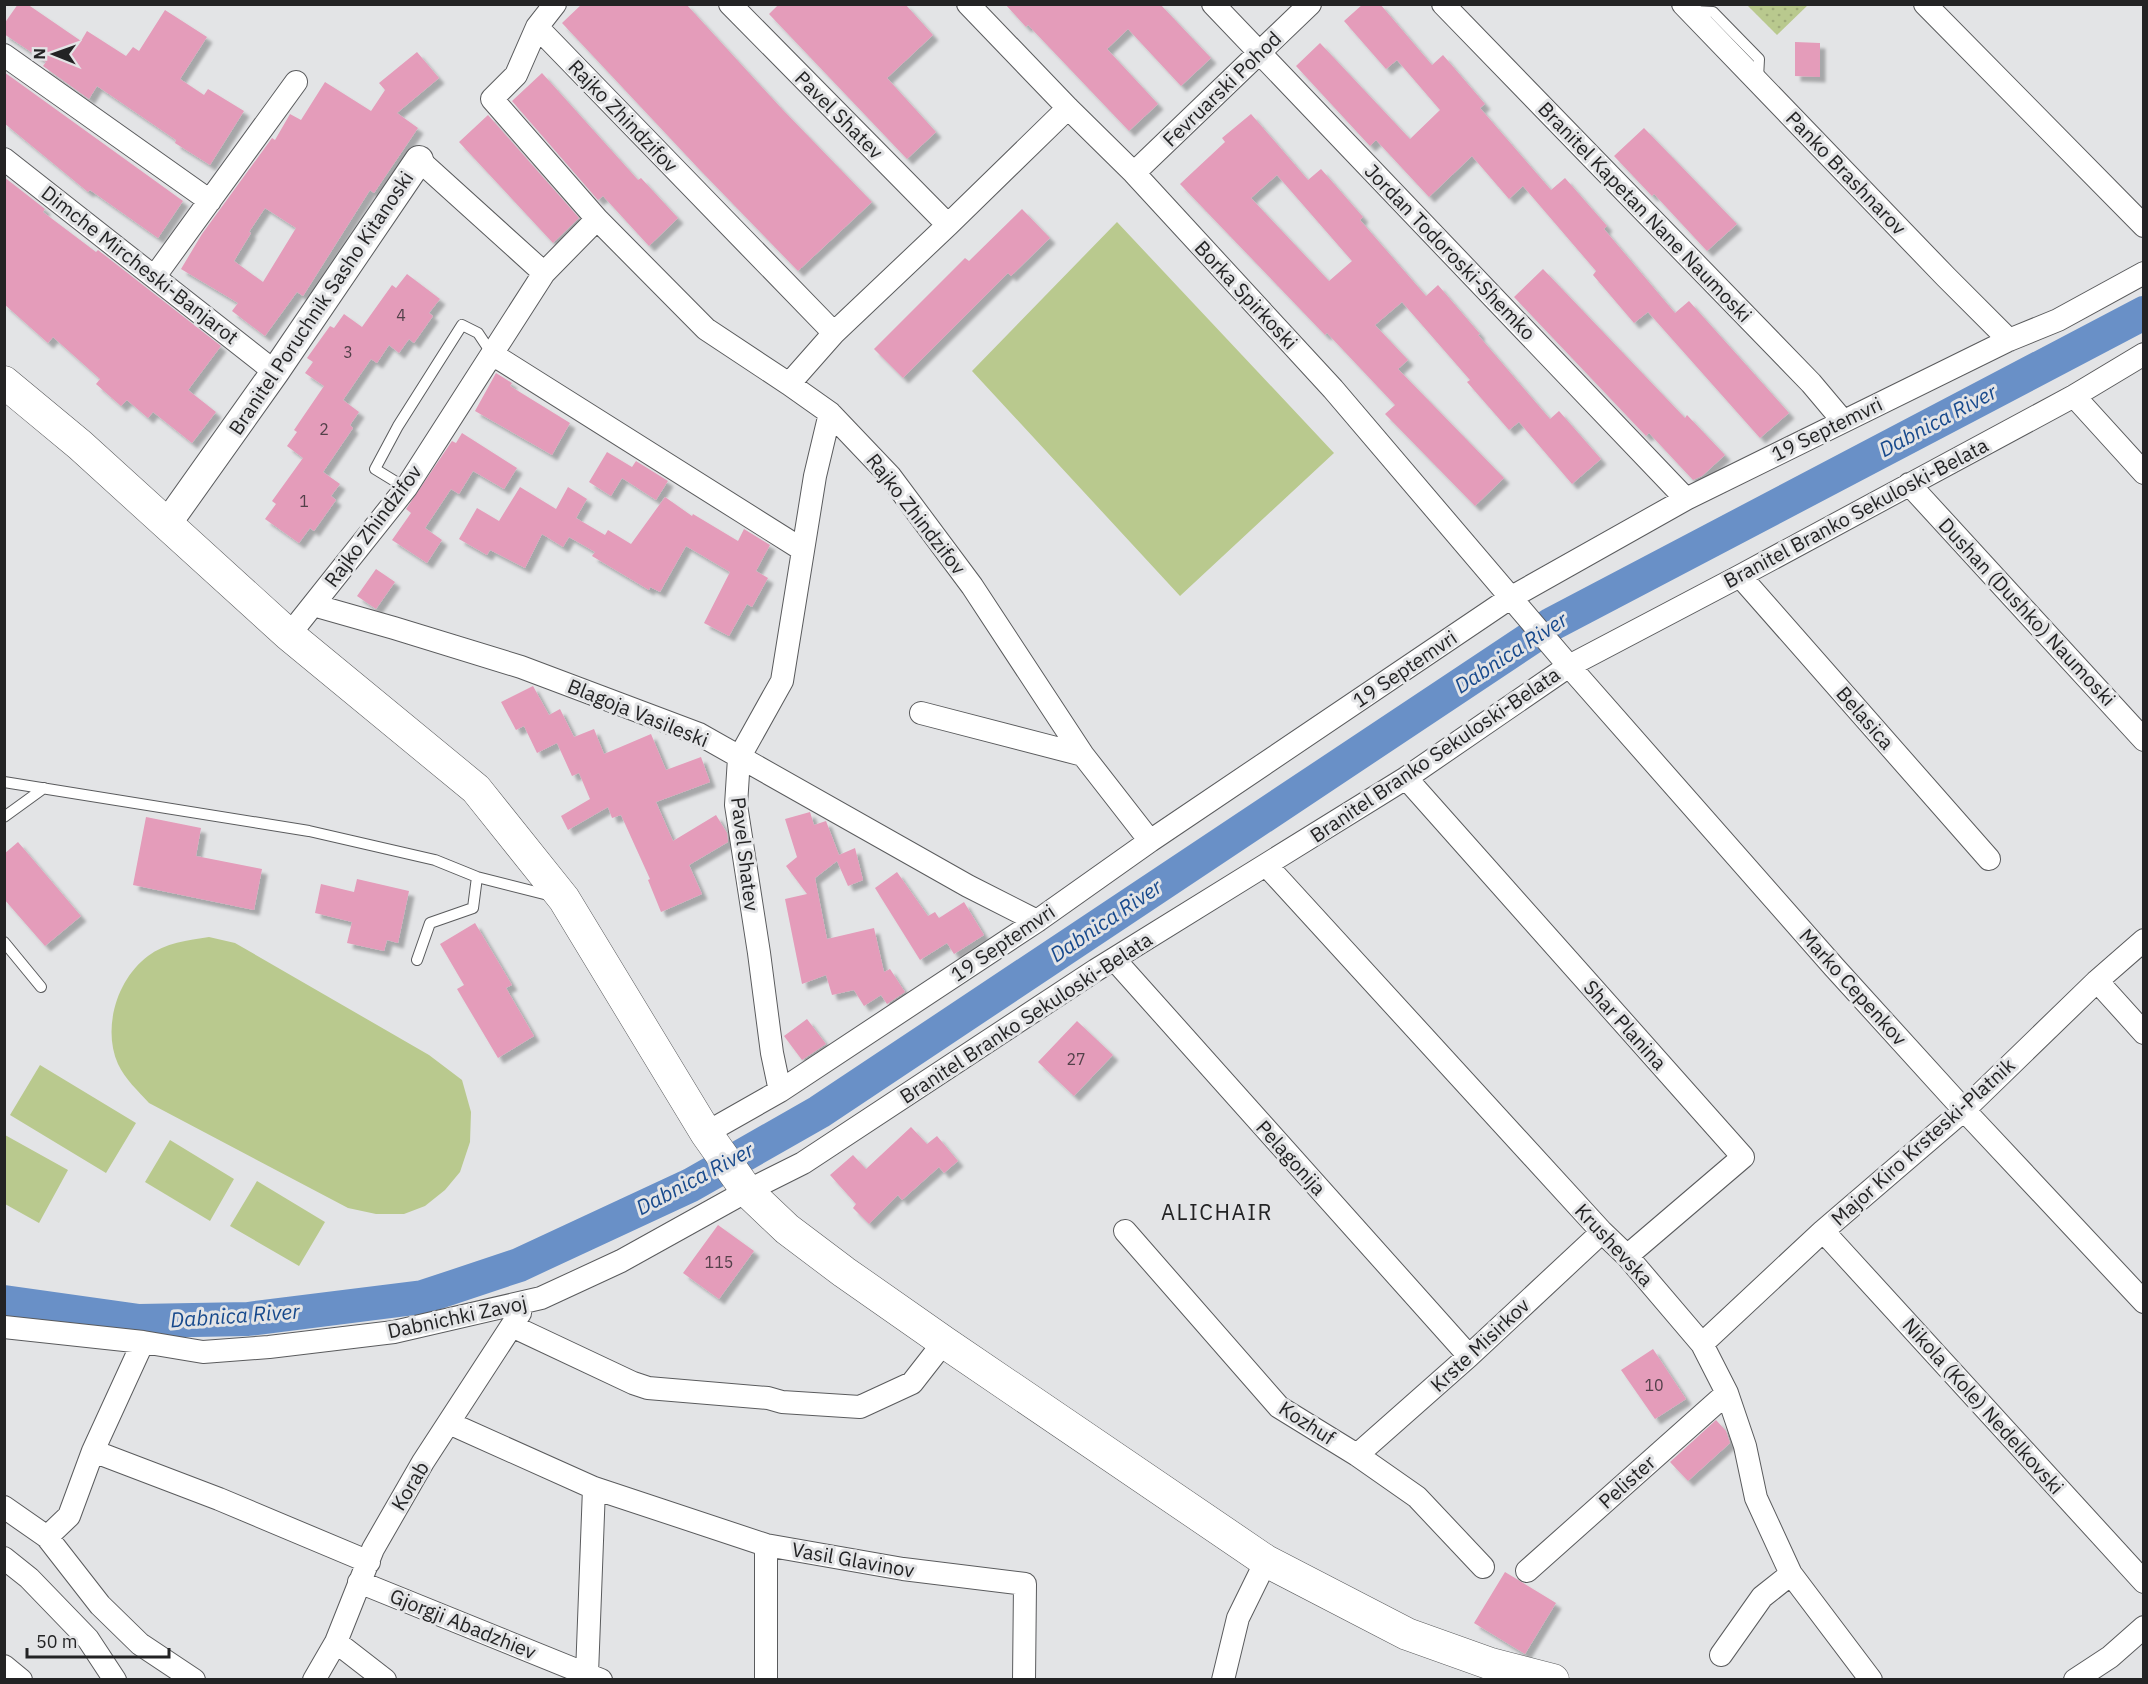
<svg xmlns="http://www.w3.org/2000/svg" width="2148" height="1684" viewBox="0 0 2148 1684" font-family="'IBM Plex Sans',sans-serif">
	<style>
		.green { fill: url(#green-dots) }
		.pitch { fill: #b9c98e }
		.lines { fill: none; stroke-linecap: round; stroke-linejoin: round }
		.river { stroke: #6990c7; stroke-width: 34 }
		.building { fill: #e49cba; fill-rule: evenodd; filter: url(#shadow) }
		.service-casing { stroke: #5a5b5d; stroke-width: 12 }
		.minor-casing { stroke: #5a5b5d; stroke-width: 24 }
		.tertiary-casing { stroke: #5a5b5d; stroke-width: 30 }
		.secondary-casing { stroke: #5a5b5d; stroke-width: 33 }
		.service { stroke: #fff; stroke-width: 10 }
		.minor { stroke: #fff; stroke-width: 22 }
		.tertiary { stroke: #fff; stroke-width: 28 }
		.secondary { stroke: #fff; stroke-width: 32 }
		.labels { text-anchor: middle; stroke-width: 6; stroke-linejoin: round; paint-order: stroke }
		.number-label { font-size: 16px; fill: #53414a }
		.street-label { font-size: 20px; fill: #232324; stroke: #e3e4e6 }
		.water-label { font-size: 21px; font-style: italic; fill: #17498c; stroke: #e3e4e6 }
		.quarter-label { font-size: 22px; letter-spacing: 1.5px; fill: #232324; stroke: #e3e4e6 }
	</style>
	<defs>
		<pattern id="green-dots" width="8" height="8" patternUnits="userSpaceOnUse" patternTransform="scale(1.5)"><rect width="8" height="8" fill="#b9c98e"/><path d="M2 2h.1M6 6h.1" fill="none" stroke="#9fac7a" stroke-width="1.8" stroke-linecap="round"/></pattern>
		<filter id="shadow"><feDropShadow dx="5.5" dy="5.5" stdDeviation="1.5" flood-color="#0004"/></filter>
	</defs>
	<rect width="100%" height="100%" fill="#e3e4e6"/>
	<path class="green" d="M1747,5H1808L1777,35Z"/>
	<path class="pitch" d="M1117,222L1334,453L1180,596L972,371Z
		M209,937L235,943L429,1055L462,1080L471,1112L470,1142L460,1172L445,1190L425,1206L404,1214H376L348,1208L149,1103C138,1091 125,1079 118,1064C102,1028 117,979 148,956C165,943 188,940 209,937Z
		M40,1065L136,1123L106,1173L10,1115Z
		M5,1135L68,1170L39,1223L5,1204Z
		M170,1140L234,1179L210,1221L145,1182Z
		M257,1181L325,1222L299,1266L230,1226Z"/>
	<g class="lines">
		<path class="river" d="M4,1302L139,1321L248,1319L423,1297L519,1265L691,1185L819,1112L1552,624L2144,313"/>
	</g>
	<path class="building" d="M18,4H27L81,41L87,31L126,56L133,47L139,51L165,10L207,37L180,79L204,95L208,89L244,111L210,165L175,143L176,140L97,86L89,99L43,66L46,62L4,34V24Z
		M582,4H686L782,109L872,202L798,271L700,170L562,23Z
		M779,4H905L933,35L887,78L936,132L907,159L769,14Z
		M1005,4H1160L1211,58L1181,86L1128,29L1107,49L1158,104L1129,131L1028,25L1026,27Z
		M1363,4H1380L1432,65L1443,55L1485,104L1480,108L1551,190L1565,178L1607,226L1604,229L1675,313L1689,301L1789,413L1760,438L1648,312L1634,323L1593,275L1596,271L1523,186L1509,199L1472,156L1429,197L1376,140L1370,146L1296,66L1320,43L1410,139L1440,110L1397,60L1386,69L1344,21Z
		M1795,42L1820,43V77L1795,76Z
		M417,52L439,78L397,113L418,128L374,193L370,190L303,296L297,292L265,336L232,311L238,303L181,269L202,234L272,138L275,140L290,114L301,120L325,82L371,111L385,90L379,83ZM265,208L296,228L263,282L234,261L251,233L249,232Z
		M4,72L183,201L158,238L90,190L88,192L4,123Z
		M542,73L638,180L641,178L678,218L649,246L603,196L598,200L512,101Z
		M1251,114L1308,180L1321,169L1363,217L1360,220L1426,296L1438,285L1480,334L1478,335L1550,419L1559,411L1601,459L1572,484L1519,422L1509,430L1467,382L1470,380L1402,302L1375,325L1408,360L1398,369L1504,478L1475,506L1385,414L1395,405L1327,333L1325,335L1180,184L1225,142L1222,138ZM1277,175L1352,261L1329,281L1251,198Z
		M488,115L579,218L553,243L459,142Z
		M1644,128L1737,224L1707,251L1654,194L1652,196L1614,156Z
		M4,177L45,209L43,212L96,252L98,250L221,346L188,390L216,412L192,443L153,412L148,418L127,400L121,406L96,384L100,379L53,337L48,343L4,304Z
		M1022,209L1050,238L1011,276L1008,273L903,378L874,349L965,258L969,261Z
		M1543,269L1685,418L1687,415L1725,455L1702,476L1693,480L1649,433L1646,436L1514,297Z
		M407,274L440,299L429,313L433,316L414,343L409,339L399,353L389,345L377,363L371,359L343,400L359,412L350,425L353,428L323,472L340,484L331,496L336,500L314,531L310,528L299,543L265,519L276,504L272,501L303,458L287,446L297,432L294,430L324,386L305,373L313,362L307,358L330,326L334,328L344,314L362,327L392,285L396,288Z
		M496,373L512,383L510,386L570,423L552,455L475,411Z
		M462,433L517,468L504,489L473,471L459,494L451,489L425,528L442,540L427,563L392,540L411,513L406,509L452,441L456,443Z
		M607,452L632,467L636,461L668,481L656,500L622,478L611,496L589,482Z
		M520,487L556,509L568,487L587,499L576,518L605,535L608,530L631,544L665,497L692,516L693,514L738,541L744,529L770,545L756,571L768,578L752,607L747,604L729,636L704,623L730,572L686,546L660,592L650,587L649,590L592,556L595,552L569,537L563,547L542,534L525,568L490,550L487,555L459,539L477,508L499,521Z
		M376,569L395,582L376,609L357,596Z
		M533,686L549,715L560,709L574,737L594,729L604,754L651,734L666,770L701,757L710,782L656,802L673,841L716,815L727,833L728,842L689,865L702,894L661,912L648,880L650,879L621,815L612,818L608,807L568,830L561,816L590,799L579,773L572,776L557,743L537,753L524,726L516,730L501,702Z
		M810,812L814,825L826,821L839,855L855,848L863,880L848,886L837,861L815,878L827,939L874,928L884,972L890,969L905,992L887,1004L881,995L864,1006L854,990L832,995L826,975L802,984L785,899L807,894L786,866L797,857L785,819Z
		M146,817L201,828L196,856L262,869L254,910L133,885Z
		M18,842L81,916L45,946L4,899V854Z
		M897,872L928,916L935,912L939,918L964,902L984,935L954,954L947,943L920,960L875,888Z
		M357,879L409,891L398,943L387,940L384,951L347,943L352,922L315,913L321,884L354,892Z
		M475,923L512,985L506,988L534,1036L498,1058L457,989L464,985L440,944Z
		M807,1019L826,1044L802,1060L784,1036Z
		M1077,1021L1113,1055L1074,1096L1038,1062Z
		M911,1127L927,1144L937,1136L958,1161L944,1173L939,1167L902,1200L898,1195L869,1224L853,1208L856,1204L830,1175L853,1155L866,1169Z
		M718,1225L754,1251L719,1299L683,1273Z
		M1653,1349L1686,1399L1655,1419L1621,1370Z
		M1716,1420L1726,1431L1730,1443L1688,1481L1670,1462Z
		M1505,1572L1556,1603L1525,1654L1474,1623Z"/>
	<g class="lines">
		<g class="service-casing">
			<path id="service" d="M1694,11L1713,12L1759,59L1758,78
				M406,488L375,469L398,426L462,325L478,333L492,354
				M4,782L309,831L435,860L477,877L552,896
				M4,817L44,788
				M4,942L41,987
				M417,960L430,923L473,908L477,877"/>
		</g>
		<g class="minor-casing">
			<path id="minor" d="M555,4L537,27L516,75L492,99L597,219L706,329L789,384L830,413L890,476L972,586L1083,755L1150,841
				M730,4L948,225
				M968,4L1068,108L1134,173L1333,389L1569,666L1834,967L1964,1110L2144,1302
				M1213,4L1686,499
				M1443,4L1811,383L1843,421
				M1683,4L1946,277L2009,340
				M1925,4L2144,226
				M537,27L834,333
				M4,55L210,201
				M4,159L275,372
				M419,160L544,273
				M1134,173L1310,4
				M155,276L296,82
				M492,354L803,550
				M789,384L834,333L948,225L1068,108
				M2074,396L2144,473
				M1909,484L2144,740
				M1740,576L1989,859
				M313,605L394,628L521,667L699,734L968,886L1037,921
				M289,635L406,488L544,273L597,219
				M921,713L1083,755
				M1406,778L1743,1157L1627,1256
				M1267,866L1602,1232L1627,1256L1702,1344L1727,1393L1745,1446L1756,1498L1791,1574L1871,1680
				M1114,959L1469,1356
				M2097,981L2144,1033
				M780,1091L772,1053L759,953L736,805L739,758L782,681L815,476L830,413
				M706,1133L780,1091L1037,921L1150,841L1510,598L1686,499L2009,340L2058,320L2144,273
				M1125,1231L1279,1407L1357,1455L1417,1497L1483,1567
				M1823,1231L2144,1582
				M512,1326L633,1383L648,1388L768,1398L782,1402L860,1407L912,1383L944,1342
				M4,1327L143,1342L203,1352L269,1347L394,1332L541,1298L621,1261L747,1191L803,1163L1096,970L1406,778L1569,666L1740,576L2074,396L2144,354
				M1702,1344L1823,1231L1964,1110L2097,981L2144,940
				M449,1423L594,1488L766,1545L903,1569L1025,1584L1024,1680
				M93,1451L219,1499L369,1562
				M1357,1455L1469,1356L1602,1232
				M4,1507L47,1537L100,1605L140,1644L194,1680
				M47,1537L69,1516L93,1451L143,1342
				M4,1558L29,1578L88,1639L115,1680
				M1527,1571L1727,1393
				M359,1582L601,1680
				M336,1642L385,1680
				M1721,1655L1762,1597L1791,1574
				M4,1666L21,1680
				M587,1674L594,1488
				M314,1680L336,1642L373,1549L423,1462L520,1313
				M766,1680V1545
				M1223,1680L1238,1618L1266,1561
				M2075,1680L2110,1657L2144,1627"/>
		</g>
		<g class="tertiary-casing">
			<path id="tertiary" d="M167,524L275,372L419,160"/>
		</g>
		<g class="secondary-casing">
			<path id="secondary" d="M4,382L80,445L289,635L476,789L564,899L706,1133L747,1191L787,1229L844,1272L944,1342L1266,1561L1407,1634L1491,1664L1553,1680"/>
		</g>
		<use href="#service" class="service"/>
		<use href="#minor" class="minor"/>
		<use href="#tertiary" class="tertiary"/>
		<use href="#secondary" class="secondary"/>
	</g>
	<g class="labels">
		<g class="number-label">
			<text x="401" y="321">4</text>
			<text x="348" y="358">3</text>
			<text x="324" y="435">2</text>
			<text x="304" y="507">1</text>
			<text x="1076" y="1065">27</text>
			<text x="719" y="1268">115</text>
			<text x="1654" y="1391">10</text>
		</g>
		<g class="street-label">
			<text transform="translate(1222 89) rotate(-44)" y="7">Fevruarski Pohod</text>
			<text transform="translate(839 115) rotate(45)" y="7">Pavel Shatev</text>
			<text transform="translate(623 116) rotate(46)" y="7">Rajko Zhindzifov</text>
			<text transform="translate(1846 173) rotate(46)" y="7">Panko Brashnarov</text>
			<text transform="translate(1645 212) rotate(46)" y="7">Branitel Kapetan Nane Naumoski</text>
			<text transform="translate(1450 252) rotate(46)" y="7">Jordan Todoroski-Shemko</text>
			<text transform="translate(140 265) rotate(38)" y="7">Dimche Mircheski-Banjarot</text>
			<text transform="translate(1246 295) rotate(47)" y="7">Borka Spirkoski</text>
			<text transform="translate(321 303) rotate(-56)" y="7">Branitel Poruchnik Sasho Kitanoski</text>
			<text transform="translate(1827 429) rotate(-26)" y="7">19 Septemvri</text>
			<text transform="translate(1856 513) rotate(-28)" y="7">Branitel Branko Sekuloski-Belata</text>
			<text transform="translate(916 514) rotate(52)" y="7">Rajko Zhindzifov</text>
			<text transform="translate(373 526) rotate(-53)" y="7">Rajko Zhindzifov</text>
			<text transform="translate(2027 612) rotate(47)" y="7">Dushan (Dushko) Naumoski</text>
			<text transform="translate(1405 669) rotate(-34)" y="7">19 Septemvri</text>
			<text transform="translate(638 713) rotate(22)" y="7">Blagoja Vasileski</text>
			<text transform="translate(1865 718) rotate(49)" y="7">Belasica</text>
			<text transform="translate(1435 755) rotate(-34)" y="7">Branitel Branko Sekuloski-Belata</text>
			<text transform="translate(745 854) rotate(83)" y="7">Pavel Shatev</text>
			<text transform="translate(1003 943) rotate(-34)" y="7">19 Septemvri</text>
			<text transform="translate(1853 987) rotate(48)" y="7">Marko Cepenkov</text>
			<text transform="translate(1026 1018) rotate(-33)" y="7">Branitel Branko Sekuloski-Belata</text>
			<text transform="translate(1625 1025) rotate(48)" y="7">Shar Planina</text>
			<text transform="translate(1923 1142) rotate(-42)" y="7">Major Kiro Krsteski-Platnik</text>
			<text transform="translate(1291 1158) rotate(48)" y="7">Pelagonija</text>
			<text transform="translate(1614 1245) rotate(47)" y="7">Krushevska</text>
			<text transform="translate(457 1317) rotate(-12)" y="7">Dabnichki Zavoj</text>
			<text transform="translate(1480 1345) rotate(-43)" y="7">Krste Misirkov</text>
			<text transform="translate(1983 1406) rotate(48)" y="7">Nikola (Kole) Nedelkovski</text>
			<text transform="translate(1307 1423) rotate(33)" y="7">Kozhuf</text>
			<text transform="translate(1627 1482) rotate(-42)" y="7">Pelister</text>
			<text transform="translate(410 1486) rotate(-59)" y="7">Korab</text>
			<text transform="translate(853 1560) rotate(10)" y="7">Vasil Glavinov</text>
			<text transform="translate(463 1624) rotate(22)" y="7">Gjorgji Abadzhiev</text>
		</g>
		<g class="water-label">
			<text transform="translate(1938 421) rotate(-28)" y="7">Dabnica River</text>
			<text transform="translate(1511 653) rotate(-33)" y="7">Dabnica River</text>
			<text transform="translate(1106 921) rotate(-34)" y="7">Dabnica River</text>
			<text transform="translate(695 1179) rotate(-28)" y="7">Dabnica River</text>
			<text transform="translate(235 1316) rotate(-4)" y="7">Dabnica River</text>
		</g>
		<g class="quarter-label">
			<text x="1217" y="1220">ALICHAIR</text>
		</g>
	</g>
	<rect width="2148" height="1684" fill="none" stroke="#232324" stroke-width="12"/>
	<g transform="translate(54 54) rotate(271)" stroke="#e3e4e6" stroke-width="4.5" paint-order="stroke">
	<path d="M0-4.5L10 22L0 15L-10 22Z" fill="#232324"/>
	<text y="-9" font-size="16" font-weight="bold" text-anchor="middle" fill="#232324">N</text>
	</g>
	<path d="M27 1648v9h142v-9" fill="none" stroke="#232324" stroke-width="3"/>
	<text x="36" y="1648" font-size="18" fill="#232324" stroke="#e3e4e6" stroke-width="4.5" paint-order="stroke">50 m</text>
</svg>
